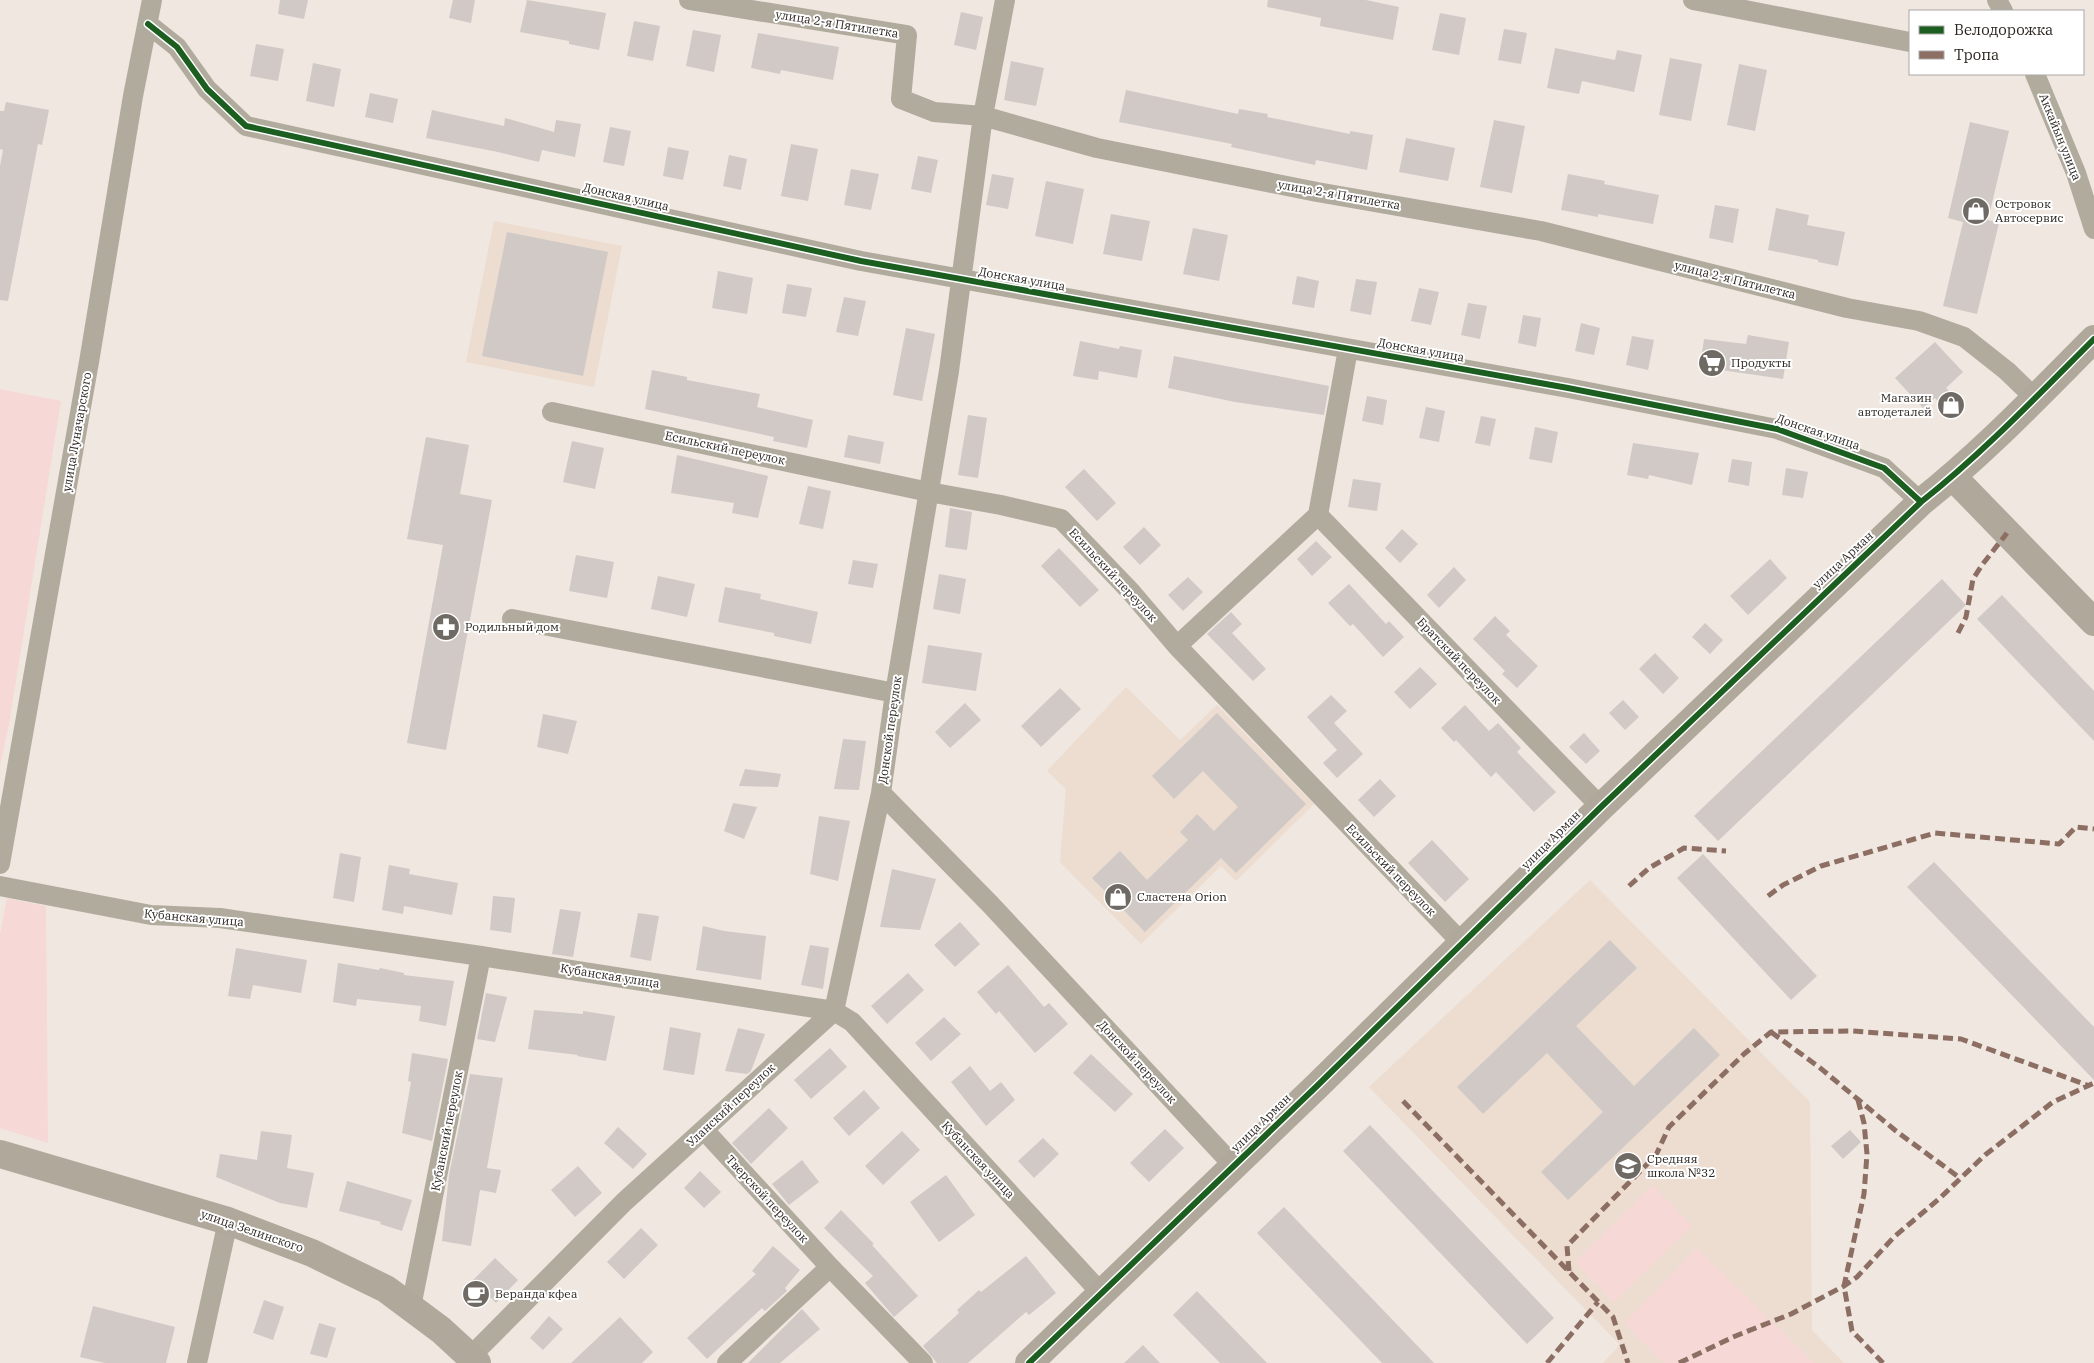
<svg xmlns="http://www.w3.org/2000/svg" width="2094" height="1363" viewBox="0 0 2094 1363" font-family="'IBM Plex Serif',serif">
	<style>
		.built { fill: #ecddd0 }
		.green { fill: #f6d8d6 }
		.building { fill: #d0c9c5 }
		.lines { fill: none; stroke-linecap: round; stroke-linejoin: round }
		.street { stroke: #b1ab9e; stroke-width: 20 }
		.secondary { stroke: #b0a89a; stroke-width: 28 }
		.quiet { stroke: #8d6e63; stroke-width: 5; stroke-dasharray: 10 5; stroke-linecap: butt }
		.cycleway-casing { stroke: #fff; stroke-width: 9 }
		.cycleway { stroke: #1b5e20; stroke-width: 6 }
		.labels { text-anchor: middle; stroke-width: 4; stroke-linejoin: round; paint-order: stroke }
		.street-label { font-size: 12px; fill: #2c2622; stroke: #fff }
		.poi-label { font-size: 12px; fill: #2c2622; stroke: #fff; text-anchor: start }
	</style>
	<rect width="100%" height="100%" fill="#efe7e0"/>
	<path class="built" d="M494,221L622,246L594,387L466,362Z
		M1126,687L1180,740L1217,705L1314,804L1236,881L1221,866L1141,944L1060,862L1066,789L1047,771Z
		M1590,880L1810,1102L1812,1330L1844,1363H1603L1620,1345L1369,1087Z"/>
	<path class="green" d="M0,389L61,401L9,724L0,766Z
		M7,898L46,906L48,1143L0,1128V934Z
		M1653,1185L1692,1226L1614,1302L1575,1262Z
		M1697,1248L1814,1363H1664L1624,1323Z"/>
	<path class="building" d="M280,0H308L304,19L278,14Z
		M453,0H475L471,23L449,18Z
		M527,0L606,13L599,50L569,44V41L520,32Z
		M1268,0H1366L1399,7L1393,40L1320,26L1321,18L1267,7Z
		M961,12L983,17L976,50L954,45Z
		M1440,13L1466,18L1459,55L1432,50Z
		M634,21L660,26L653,61L627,56Z
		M1504,29L1527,33L1521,64L1498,60Z
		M693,30L721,35L714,72L686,66Z
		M758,33L839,47L833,80L781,70L780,74L751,68Z
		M256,44L284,49L278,81L250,76Z
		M1555,48L1615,60L1617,50L1642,55L1634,92L1582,81L1579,94L1547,88Z
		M1670,58L1702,64L1691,121L1659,115Z
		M1011,61L1044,68L1036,106L1004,100Z
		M313,63L341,69L334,107L306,101Z
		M1739,64L1767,70L1755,131L1727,125Z
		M1126,90L1238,114L1239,109L1268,114L1267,117L1350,134V131L1373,135L1367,170L1316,160L1315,165L1231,147L1232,144L1119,122Z
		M370,93L398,99L393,123L365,117Z
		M6,102L49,110L42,145L38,144L8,301L0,300V166L3,150L0,149V111H4Z
		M432,110L504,126L505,118L554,132L556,120L581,124L575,157L542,150L539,162L498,152L426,138Z
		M1494,120L1525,126L1512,193L1480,187Z
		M1970,122L2009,131L1988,220L1999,223L1977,314L1943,306L1963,222L1948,218Z
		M610,127L631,131L624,166L603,162Z
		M1406,138L1455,148L1448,181L1399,172Z
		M791,144L818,149L808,201L781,196Z
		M668,147L689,151L683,180L663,176Z
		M729,155L747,159L741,190L723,186Z
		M918,156L938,160L931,193L911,189Z
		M851,169L879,174L871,210L844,205Z
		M992,174L1014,178L1008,209L986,205Z
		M1568,174L1605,181L1604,184L1659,195L1653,224L1598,214V217L1561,210Z
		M1046,181L1084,189L1073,244L1035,236Z
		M1715,205L1739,209L1733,243L1709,238Z
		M1776,208L1809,215L1807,225L1845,232L1838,266L1818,262V260L1768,250Z
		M1111,214L1150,221L1142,261L1103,254Z
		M1193,228L1228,235L1219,281L1183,274Z
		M507,232L608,252L583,376L482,356Z
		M718,271L753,278L747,314L712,308Z
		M1297,276L1319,281L1314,308L1292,304Z
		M1356,279L1377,282L1371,315L1350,311Z
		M787,284L812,288L806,317L782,313Z
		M1419,288L1439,292L1431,325L1411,321Z
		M844,297L866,301L858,336L836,332Z
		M1468,303L1487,306L1480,339L1461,335Z
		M1523,315L1541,318L1536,347L1518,343Z
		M1581,323L1600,328L1594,355L1575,351Z
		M906,328L935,334L922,401L893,395Z
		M1748,335L1789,342L1783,379L1700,367L1704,339L1746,344Z
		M1632,336L1654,340L1648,370L1626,365Z
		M1080,341L1119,349L1120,346L1142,350L1137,378L1099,371L1098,380L1073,376Z
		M1935,342L1963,372L1946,388L1959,402L1948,412L1935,398L1923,408L1895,378Z
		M1174,356L1329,386L1324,415L1235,402L1168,388Z
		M652,370L687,377V380L760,394L757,407L813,420L807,448L773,441L774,437L645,409Z
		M1367,396L1387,400L1383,425L1362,421Z
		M1426,407L1445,411L1439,442L1419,438Z
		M968,415L987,418L978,478L958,475Z
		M1481,416L1496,419L1490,446L1475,443Z
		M1535,427L1558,432L1552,463L1529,459Z
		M848,435L884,442L880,464L844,457Z
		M426,437L469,445L460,494L492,500L446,750L407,743L443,545L407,539Z
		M572,441L604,448L595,489L563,482Z
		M1633,443L1699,453L1692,485L1649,475L1648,479L1627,475Z
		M677,455L768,476L758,518L732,513L734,503L671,493Z
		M1732,459L1752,462L1749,486L1728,482Z
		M1786,468L1808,472L1803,498L1782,495Z
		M1084,469L1116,503L1097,521L1065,487Z
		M1353,479L1381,483L1377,511L1348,507Z
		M808,486L831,491L823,529L799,524Z
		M950,508L972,512L967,550L945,547Z
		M1144,527L1161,545L1140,565L1123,547Z
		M1402,529L1418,544L1400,563L1385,548Z
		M1316,541L1332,557L1312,576L1297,559Z
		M1059,548L1099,590L1080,607L1041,566Z
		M576,555L614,562L607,598L569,591Z
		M1770,559L1787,578L1748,615L1730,596Z
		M853,560L878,564L873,588L848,584Z
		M1454,567L1466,580L1439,608L1427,595Z
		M939,574L966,579L960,614L933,609Z
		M658,576L695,584L687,617L651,609Z
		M1188,577L1203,592L1183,611L1168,595Z
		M1942,579L1966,605L1718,841L1694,816Z
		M1349,584L1386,624L1389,621L1404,637L1383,657L1353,624L1350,626L1328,603Z
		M725,587L761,594L760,599L818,612L811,644L774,636V633L718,622Z
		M2002,595L2094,691V741L1977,619Z
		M1231,612L1242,624L1232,633L1266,669L1253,681L1207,634Z
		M1495,616L1510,631L1506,635L1538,666L1517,688L1502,674L1505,671L1473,639Z
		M1705,623L1723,640L1710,654L1692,637Z
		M928,645L982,653L976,691L922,683Z
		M1655,653L1679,678L1663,694L1639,669Z
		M1420,667L1437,684L1410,709L1394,692Z
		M1060,688L1081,709L1041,747L1021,726Z
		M1331,695L1347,711L1334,723L1363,754L1337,778L1323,763L1337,750L1307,717Z
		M1623,700L1639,717L1625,730L1609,713Z
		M965,703L981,720L950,748L935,732Z
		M1465,705L1489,731L1498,723L1521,748L1517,752L1556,792L1534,812L1496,772L1491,777L1456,740L1454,742L1441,728Z
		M1217,713L1306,804L1236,873L1221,858L1145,932L1092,878L1120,851L1147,880L1188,840L1180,832L1197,814L1214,831L1238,807L1203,771L1174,799L1152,776Z
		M543,714L577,721L568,754L537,747Z
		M1584,733L1600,751L1586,764L1569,747Z
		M843,739L866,741L859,790L834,789Z
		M745,769L781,774L778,787L739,786Z
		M1380,779L1396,796L1374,817L1358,800Z
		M733,803L757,807L744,839L724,831Z
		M819,816L850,821L838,881L810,874Z
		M1432,840L1469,879L1445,902L1408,863Z
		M340,853L361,857L354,902L333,898Z
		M1703,854L1817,976L1791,1000L1677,878Z
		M1934,862L2094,1027V1080L1907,887Z
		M389,865L410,869L409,874L458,883L452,915L404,906L403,914L382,910Z
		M892,869L936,879L920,930L880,927Z
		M493,896L515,898L511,933L490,930Z
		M560,909L581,912L573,957L552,954Z
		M638,913L659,916L651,961L630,957Z
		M960,922L980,944L955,967L934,945Z
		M703,926L724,931L766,936L761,980L696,970Z
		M1610,940L1637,968L1576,1026L1634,1086L1694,1028L1720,1055L1568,1200L1541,1172L1603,1112L1547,1053L1483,1114L1457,1087Z
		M810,945L829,948L823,989L801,985Z
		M236,948L307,960L301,993L253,985L250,999L228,996Z
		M338,963L379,970L380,968L404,973V975L454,981L446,1026L419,1021L421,1006L357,999L356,1006L333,1002Z
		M1008,965L1044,1007L1049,1003L1068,1024L1035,1053L999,1011L996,1014L977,992Z
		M908,973L924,990L887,1024L871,1006Z
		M486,993L507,997L495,1042L477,1039Z
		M534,1010L583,1014V1011L615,1016L606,1061L577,1056L578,1055L528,1049Z
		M944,1017L961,1034L931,1061L915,1043Z
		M670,1027L701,1033L694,1075L663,1070Z
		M738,1028L765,1034L751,1071L747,1074L725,1071Z
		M830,1048L847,1067L811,1099L794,1080Z
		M412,1053L448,1059L432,1141L402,1133L411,1082L408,1081Z
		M1091,1054L1133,1094L1115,1112L1073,1073Z
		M970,1066L990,1091L1001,1082L1015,1100L986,1126L951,1082Z
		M470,1074L503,1078L487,1168L501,1170L496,1193L480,1190L471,1246L442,1241L449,1175Z
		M864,1090L880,1108L849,1136L833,1118Z
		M769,1108L788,1128L751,1164L732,1143Z
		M1370,1125L1554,1318L1527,1344L1343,1151Z
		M618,1127L647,1154L633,1169L604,1143Z
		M1165,1129L1184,1148L1149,1182L1130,1163Z
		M1850,1130L1861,1142L1843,1159L1831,1146Z
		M261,1131L292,1135L287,1168L314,1173L307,1208L280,1203L216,1177L220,1154L257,1160Z
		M902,1131L920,1150L883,1185L865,1166Z
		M1043,1138L1059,1154L1034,1178L1018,1161Z
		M802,1160L819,1182L789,1205L772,1184Z
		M578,1166L602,1193L575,1217L551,1190Z
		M700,1171L721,1192L704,1208L684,1188Z
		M946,1175L975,1215L939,1242L910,1202Z
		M347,1181L412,1200L402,1231L380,1224L381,1222L339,1211Z
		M1284,1207L1434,1363H1382L1257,1233Z
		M841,1210L874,1244L872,1245L918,1296L894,1317L865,1283L873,1276L824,1228Z
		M641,1228L658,1245L624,1279L607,1262Z
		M773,1246L800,1270L785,1288L787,1291L765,1311L762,1308L707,1359L687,1338L756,1274L752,1271Z
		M1026,1256L1056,1293L1029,1315L1026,1312L968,1363H937L923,1346L959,1313L957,1310L979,1290L981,1292Z
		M495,1258L518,1280L496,1303L473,1280Z
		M1197,1291L1267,1363H1220L1173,1315Z
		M264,1300L284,1307L273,1340L253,1333Z
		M93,1306L175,1327L166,1363H105L80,1357Z
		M802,1309L820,1329L780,1363H748Z
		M549,1316L563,1329L543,1350L530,1338Z
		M620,1317L653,1352L642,1363H571Z
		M319,1323L336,1328L327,1358L310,1354Z
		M1143,1345L1160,1363H1124Z"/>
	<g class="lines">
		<path class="street" d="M689,0L907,35L901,99L934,112L983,116L1097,148L1317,192L1541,231L1847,308L1919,321L1964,337L2007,371L2035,398
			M1005,0L983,116L949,371L895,693L881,793L991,905L1233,1165
			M1693,0L1910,42
			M1997,0L2003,11
			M148,24L177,47L207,89L246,126L861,261L1568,388L1777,429L1884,468L1921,502
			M2035,74L2076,173L2094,229
			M552,412L929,492L1001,505L1061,519L1131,592L1177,646L1462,943
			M1318,515L1348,349
			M512,619L895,693
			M1177,646L1318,515L1601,807
			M0,864L89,362L133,96L152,0
			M0,886L151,915L220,918L481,956L834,1011L852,1022L1102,1294
			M704,1130L830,1267L923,1363
			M411,1307L481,956
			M471,1356L624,1202L834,1011L881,793
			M197,1363L228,1221
			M727,1363L830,1267"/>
		<path class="secondary" d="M1953,477L2094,622
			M0,1154L228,1221L312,1253L386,1289L441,1330L477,1363
			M1029,1363L1318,1085L1601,807L1921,502C1983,453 2038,395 2094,339"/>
		<path class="quiet" d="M1958,633L1966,617L1973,579L1982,565L2007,533
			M1629,886L1649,868L1684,848L1726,851
			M1768,896L1783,885L1821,866L1935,833L2059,844L2076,827L2094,829
			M1771,1032L1819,1067L1896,1131L1960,1178
			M1858,1100L1864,1123L1867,1154L1864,1194L1844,1286L1852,1331L1883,1363
			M1403,1101L1613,1317L1628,1363
			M1569,1271L1567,1246L1656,1155L1669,1127L1744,1054L1771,1032L1852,1031L1961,1039L2087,1085
			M1547,1363L1598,1302
			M1679,1363L1733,1337L1791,1314L1844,1286L1857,1277L1894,1237L1940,1198L1985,1155L2053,1102L2094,1083"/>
		<g class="cycleway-casing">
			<path id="cycleway" d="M148,24L177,47L207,89L246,126L861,261L1568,388L1777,429L1884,468L1921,502
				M1029,1363L1318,1085L1601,807L1921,502C1983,453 2038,395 2094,339"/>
		</g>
		<use href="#cycleway" class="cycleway"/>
	</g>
	<defs>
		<g id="shop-disc" transform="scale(1.4375)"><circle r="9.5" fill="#706a64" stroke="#fff"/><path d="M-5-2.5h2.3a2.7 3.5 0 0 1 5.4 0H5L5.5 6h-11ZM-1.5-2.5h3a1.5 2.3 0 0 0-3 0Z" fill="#fff"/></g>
		<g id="supermarket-disc" transform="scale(1.4375)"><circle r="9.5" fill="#706a64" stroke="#fff"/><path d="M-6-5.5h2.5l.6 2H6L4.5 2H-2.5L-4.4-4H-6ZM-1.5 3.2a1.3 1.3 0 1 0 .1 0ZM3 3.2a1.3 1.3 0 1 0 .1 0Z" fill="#fff"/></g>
		<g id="pharmacy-disc" transform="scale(1.4375)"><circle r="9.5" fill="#706a64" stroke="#fff"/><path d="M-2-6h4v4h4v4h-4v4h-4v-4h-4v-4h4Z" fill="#fff"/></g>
		<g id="school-disc" transform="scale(1.4375)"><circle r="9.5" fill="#706a64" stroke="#fff"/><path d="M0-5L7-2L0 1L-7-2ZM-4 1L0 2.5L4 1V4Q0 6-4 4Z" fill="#fff"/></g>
		<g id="cafe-disc" transform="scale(1.4375)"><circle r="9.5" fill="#706a64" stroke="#fff"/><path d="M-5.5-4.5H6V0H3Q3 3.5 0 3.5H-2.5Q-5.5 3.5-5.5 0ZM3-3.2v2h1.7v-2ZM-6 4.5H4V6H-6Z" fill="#fff"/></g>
	</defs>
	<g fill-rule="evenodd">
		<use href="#shop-disc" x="1976" y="211"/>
		<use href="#supermarket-disc" x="1712" y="363"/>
		<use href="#shop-disc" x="1951" y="405"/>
		<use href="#pharmacy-disc" x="446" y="627"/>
		<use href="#shop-disc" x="1118" y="897"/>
		<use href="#school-disc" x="1628" y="1166"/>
		<use href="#cafe-disc" x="476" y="1294"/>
	</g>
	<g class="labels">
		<g class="street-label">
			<text transform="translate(837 24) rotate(9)" y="4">улица 2-я Пятилетка</text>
			<text transform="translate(2060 137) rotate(68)" y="4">Аккайын улица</text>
			<text transform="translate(1339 195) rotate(10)" y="4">улица 2-я Пятилетка</text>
			<text transform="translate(626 197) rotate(13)" y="4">Донская улица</text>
			<text transform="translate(1022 279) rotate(10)" y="4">Донская улица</text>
			<text transform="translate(1735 280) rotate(14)" y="4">улица 2-я Пятилетка</text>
			<text transform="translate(1421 350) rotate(10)" y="4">Донская улица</text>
			<text transform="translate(77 432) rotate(-80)" y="4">улица Луначарского</text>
			<text transform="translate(1818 432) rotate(19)" y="4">Донская улица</text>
			<text transform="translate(725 448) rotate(12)" y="4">Есильский переулок</text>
			<text transform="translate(1843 560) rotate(-43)" y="4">улица Арман</text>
			<text transform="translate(1113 575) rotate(47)" y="4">Есильский переулок</text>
			<text transform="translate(1459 661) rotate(46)" y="4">Братский переулок</text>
			<text transform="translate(890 730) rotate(-82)" y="4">Донской переулок</text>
			<text transform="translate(1551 840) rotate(-45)" y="4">улица Арман</text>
			<text transform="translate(1391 870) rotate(46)" y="4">Есильский переулок</text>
			<text transform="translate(194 918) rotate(5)" y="4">Кубанская улица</text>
			<text transform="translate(610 976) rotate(9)" y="4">Кубанская улица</text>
			<text transform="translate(1137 1062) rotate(47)" y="4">Донской переулок</text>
			<text transform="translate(731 1105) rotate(-43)" y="4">Уланский переулок</text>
			<text transform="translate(1261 1123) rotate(-44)" y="4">улица Арман</text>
			<text transform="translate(447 1131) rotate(-79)" y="4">Кубанский переулок</text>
			<text transform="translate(978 1160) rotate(47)" y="4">Кубанская улица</text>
			<text transform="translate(767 1199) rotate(47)" y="4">Тверской переулок</text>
			<text transform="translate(252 1231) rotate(19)" y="4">улица Зелинского</text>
		</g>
		<g class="poi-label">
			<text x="1995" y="208">Островок<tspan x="1995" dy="14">Автосервис</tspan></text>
			<text x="1731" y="367">Продукты</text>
			<text x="1932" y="402" text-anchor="end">Магазин<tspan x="1932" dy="14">автодеталей</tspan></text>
			<text x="465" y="631">Родильный дом</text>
			<text x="1137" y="901">Сластена Orion</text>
			<text x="1647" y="1163">Средняя<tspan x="1647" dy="14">школа №32</tspan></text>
			<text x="495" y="1298">Веранда кфеа</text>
		</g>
	</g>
	<rect x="1909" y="10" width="175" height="65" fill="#ffffff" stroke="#aba8a7"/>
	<rect x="1919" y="26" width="25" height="8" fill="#1b5e20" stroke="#aba8a7"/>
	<text x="1954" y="35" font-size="15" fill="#2c2622">Велодорожка</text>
	<rect x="1919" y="51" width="25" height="8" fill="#8d6e63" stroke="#aba8a7"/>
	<text x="1954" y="60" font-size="15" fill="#2c2622">Тропа</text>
</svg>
